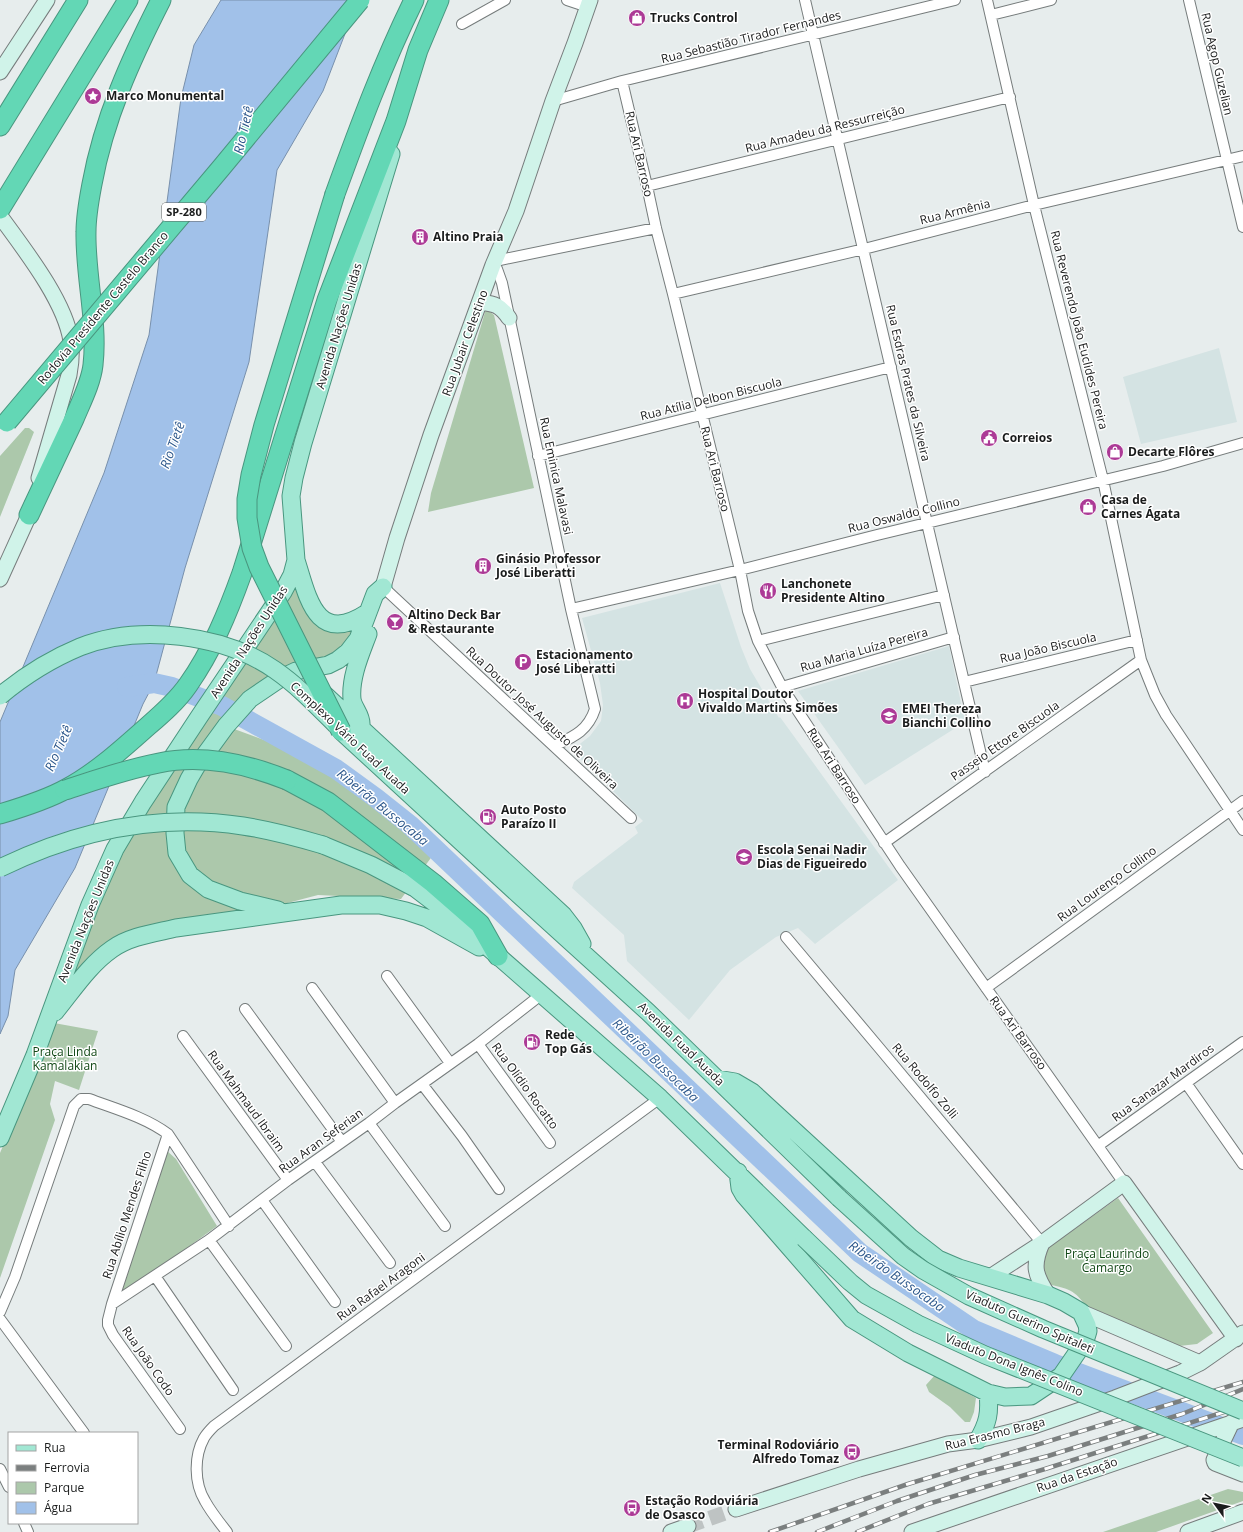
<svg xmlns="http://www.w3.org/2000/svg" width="1243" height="1532" viewBox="0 0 1243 1532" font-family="'Open Sans',sans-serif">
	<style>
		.built { fill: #d4e3e3 }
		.green { fill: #acc8ab }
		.water { fill: #a1c1e9; stroke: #7890ac }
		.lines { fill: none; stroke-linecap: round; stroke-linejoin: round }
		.river { stroke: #a1c1e9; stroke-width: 20 }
		.secondary-tunnel { stroke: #bec3c3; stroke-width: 15; stroke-dasharray: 15 8; stroke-linecap: butt }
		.street-casing { stroke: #767c7c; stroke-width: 12 }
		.secondary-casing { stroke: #767c7c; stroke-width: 17 }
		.primary-casing { stroke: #49967f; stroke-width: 19 }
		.highway-casing { stroke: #49967f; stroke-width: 21 }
		.street { stroke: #fff; stroke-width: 10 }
		.secondary { stroke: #d0f3e9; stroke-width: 15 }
		.primary { stroke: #a1e7d3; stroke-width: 17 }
		.highway { stroke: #63d7b5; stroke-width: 19 }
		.rail-casing { stroke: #7b7f7f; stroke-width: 4.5 }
		.rail { stroke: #fff; stroke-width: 3; stroke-dasharray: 9; stroke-linecap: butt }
		.primary-bridge-casing { stroke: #49967f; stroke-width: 19; stroke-linecap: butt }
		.highway-bridge-casing { stroke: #49967f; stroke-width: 21; stroke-linecap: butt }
		.primary-bridge { stroke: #a1e7d3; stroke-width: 17 }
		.highway-bridge { stroke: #63d7b5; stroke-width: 19 }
		.labels { text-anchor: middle; stroke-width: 3; stroke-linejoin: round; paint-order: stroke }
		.shield { fill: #fff; stroke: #5f6060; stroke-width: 1 }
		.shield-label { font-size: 11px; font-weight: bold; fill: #1a1c1c }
		.poi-label { font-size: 12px; font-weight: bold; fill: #1a1c1c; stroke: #fff; text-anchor: start }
		.street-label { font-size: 12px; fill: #1a1c1c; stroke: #fff }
		.park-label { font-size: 12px; fill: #104715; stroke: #fff }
		.water-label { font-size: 13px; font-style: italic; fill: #2c578b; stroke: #fff }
	</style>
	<rect width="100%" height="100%" fill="#e7eded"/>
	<path class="built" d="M1219,348L1237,422L1141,444L1123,377Z
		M720,583L741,647L750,669L779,718L780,717L898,880L815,944L798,928L776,937L730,970L689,1020L627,961L624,935L572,888L574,882L638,833L635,827L643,821L572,750L590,736L601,721L603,705L600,683L582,618Z
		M949,646L965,722L865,785L798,691Z"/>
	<path class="green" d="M486,309L494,315L534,488L428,512L431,493Z
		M25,428H29L34,432L0,517V456Z
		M292,575L315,613L355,621L348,652L296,671L226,726L299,753L374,803L433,855L401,899L318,895L219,921L130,940L45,1026L90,905Z
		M54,1023L98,1031L79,1090L55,1081L50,1104L55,1120L0,1278V1153Z
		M166,1150L176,1159L217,1226L124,1294L120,1295Z
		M1118,1198L1213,1333L1197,1344L1170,1347L1087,1308C1075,1289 1068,1289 1048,1284L1041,1272L1045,1250Z
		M935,1375L976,1398L974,1412L970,1422H965L950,1407L929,1392L926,1385Z
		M1228,1489L1243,1492V1501L1156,1532H1103Z"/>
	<path class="water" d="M221,0H358L323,91L277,170L249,362L185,568L154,683L143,704L75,868L15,970L8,1016L0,1034V722L104,473L149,335L181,98L194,45Z"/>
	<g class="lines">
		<path class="river" d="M127,687L154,683L172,687L222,706L336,769L376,798L410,825L860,1253L974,1330L1055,1364L1243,1435"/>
		<path class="secondary-tunnel" d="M688,1526L736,1509"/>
		<g class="street-casing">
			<path id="street" d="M567,0L579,4
				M805,0L985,772
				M987,0L1034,205L1103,480L1141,660L1155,695L1166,715L1243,830
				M1189,0L1243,227
				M991,15L1051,0
				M462,24L505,0
				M622,81L647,186L656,228L673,294L740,570L748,611L758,641L782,687L900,866L1124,1183
				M553,101L622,81L955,0
				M647,186L1010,97
				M495,261L656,228
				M493,265L497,269L502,283L571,609L595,709C588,731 573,737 554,746
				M673,294L864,249L1034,205L1243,156
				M538,456L891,367
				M383,587L631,818
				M571,609L740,570L877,535L1163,466L1243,443
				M758,641L944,595
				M964,682L1137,640
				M782,687L954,637
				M884,843L1141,660
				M786,937L881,1050L1042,1243
				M387,976L450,1063
				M312,988L395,1103
				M986,988L1243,801
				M245,1009L342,1142
				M183,1036L288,1180
				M478,1044L550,1143
				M1186,1083L1243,1164
				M422,1084L462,1136L499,1189
				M369,1123L445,1226
				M168,1134L112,1304L108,1320V1325L113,1335L180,1429
				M1099,1145L1243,1042
				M315,1162L390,1263
				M262,1200L335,1302
				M209,1240L286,1346
				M155,1276L233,1390
				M112,1304L209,1240L288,1180L369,1123L395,1103L478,1044L542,994
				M0,1312L15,1277L74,1106L81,1099H89C116,1109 145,1117 168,1134L229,1226
				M0,1319L84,1433
				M0,1469L9,1487
				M24,1523L28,1532
				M227,1532C219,1522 211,1512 205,1501C194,1483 194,1456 204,1438C207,1433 211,1429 214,1426L660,1098"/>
		</g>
		<g class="secondary-casing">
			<path id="secondary" d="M0,72L47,0
				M0,216C24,249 65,301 71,341C72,353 71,364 69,375L39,478
				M480,302C495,304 500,305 509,318
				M0,579L29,515L32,505
				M383,587L397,538L431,435L493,265L516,211L553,101L575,43L590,0
				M1042,1243C1032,1266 1035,1275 1048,1295
				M990,1277L1042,1243L1124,1183L1236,1339
				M1081,1312L1200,1363
				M1232,1422L1214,1460L1215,1463L1243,1474
				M736,1509L859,1469L948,1444L978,1440L1031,1427L1115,1398L1180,1373L1200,1363L1243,1333
				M671,1532L688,1526
				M912,1532L1243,1419
				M1188,1532L1243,1512"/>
		</g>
		<g class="primary-casing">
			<path id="primary" d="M296,560C308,598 316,646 367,613
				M324,694L563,915L573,928L582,944
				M361,725C362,715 353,708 352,699C350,677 361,653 368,634
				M341,731L519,895L648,1012L839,1198
				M323,845L371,865L392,876L415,888L457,920L660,1098L804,1238
				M278,910L240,901L208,889L190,875L177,853L175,833L176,807L189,779L196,767L226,726L250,699L281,678L296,671L328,665L338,660L348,652L358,639L375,594L383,587
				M55,1012C73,990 89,965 112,949C130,936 155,933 176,928L341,905H380L406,911L427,918L479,947
				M717,1079L735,1082L752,1092L911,1238L938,1259L959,1268L1048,1295L1064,1302L1081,1312L1087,1325L1088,1331L1085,1341L1061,1376L1031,1396L1005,1397L988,1393L908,1353L852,1319L744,1195L740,1188L738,1172
				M0,1138L35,1055L90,905L115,849L143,802L199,717L283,592L292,575L296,560L291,496L294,478L303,443L391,154
				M978,1440C988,1423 990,1413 988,1393"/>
		</g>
		<g class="highway-casing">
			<path id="highway" d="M0,126L78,0
				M335,194C359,128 383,63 414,0
				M0,209L128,0
				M29,515C44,483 59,451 74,419C81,402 91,383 93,365C98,322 85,275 86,232C86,215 89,200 92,184C104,118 131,59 161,0
				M287,780L328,802L433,883L480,924L498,956
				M0,814C20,808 48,799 66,789C96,773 122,749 148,726C162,714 177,701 188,685C212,651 228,612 242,573L327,300L396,121L418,50L439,0"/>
		</g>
		<use href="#street" class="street"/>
		<use href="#secondary" class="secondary"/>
		<use href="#primary" class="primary"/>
		<use href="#highway" class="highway"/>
		<g class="rail-casing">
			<path id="rail" d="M770,1532L908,1484L1243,1382
				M817,1532L897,1501L975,1475L1048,1456L1182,1414L1243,1389
				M857,1532L928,1504L1045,1469L1243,1406"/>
		</g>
		<use href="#rail" class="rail"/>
		<g class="primary-bridge-casing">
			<path id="primary-bridge" d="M0,696C24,676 51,659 80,647C139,624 223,634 275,670C298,686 316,705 336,725
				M0,868C76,831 159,813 243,826C270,830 296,837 323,845
				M839,1198L903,1256L923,1270L969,1296L1043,1329L1243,1411
				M804,1238L850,1282L866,1295L918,1324L985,1355L1243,1458"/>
		</g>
		<g class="highway-bridge-casing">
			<path id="highway-bridge" d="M335,194L264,425L251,475L247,499V518L252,548L259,567L341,731
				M7,422L221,168L360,0
				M65,790C96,780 127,769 159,763C202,754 247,764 287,780"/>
		</g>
		<use href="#primary-bridge" class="primary-bridge"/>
		<use href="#highway-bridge" class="highway-bridge"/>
	</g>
	<defs>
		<g id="shop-disc" transform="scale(0.9)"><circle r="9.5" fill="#ac3a96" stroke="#fff"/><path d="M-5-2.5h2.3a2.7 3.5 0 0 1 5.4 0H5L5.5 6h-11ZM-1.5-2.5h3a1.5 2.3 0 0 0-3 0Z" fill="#fff"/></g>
		<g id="sight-disc" transform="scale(0.9)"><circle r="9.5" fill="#ac3a96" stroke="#fff"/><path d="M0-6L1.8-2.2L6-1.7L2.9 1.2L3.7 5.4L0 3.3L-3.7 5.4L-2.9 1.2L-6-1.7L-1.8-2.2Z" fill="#fff"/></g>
		<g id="building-disc" transform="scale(0.9)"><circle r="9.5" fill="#ac3a96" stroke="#fff"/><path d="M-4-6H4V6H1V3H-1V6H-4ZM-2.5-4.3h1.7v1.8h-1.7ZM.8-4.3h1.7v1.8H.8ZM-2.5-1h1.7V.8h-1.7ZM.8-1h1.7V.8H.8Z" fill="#fff"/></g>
		<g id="civic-disc" transform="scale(0.9)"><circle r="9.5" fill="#ac3a96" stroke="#fff"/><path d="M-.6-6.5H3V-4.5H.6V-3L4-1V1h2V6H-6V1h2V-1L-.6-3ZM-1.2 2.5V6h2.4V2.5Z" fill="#fff"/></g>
		<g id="restaurant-disc" transform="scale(0.9)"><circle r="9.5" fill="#ac3a96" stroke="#fff"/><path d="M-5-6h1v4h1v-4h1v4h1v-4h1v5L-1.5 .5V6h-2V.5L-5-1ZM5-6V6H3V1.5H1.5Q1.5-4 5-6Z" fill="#fff"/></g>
		<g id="bar-disc" transform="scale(0.9)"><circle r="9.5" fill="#ac3a96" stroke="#fff"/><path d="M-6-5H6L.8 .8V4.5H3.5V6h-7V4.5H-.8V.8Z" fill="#fff"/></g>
		<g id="parking-disc" transform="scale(0.9)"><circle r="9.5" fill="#ac3a96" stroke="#fff"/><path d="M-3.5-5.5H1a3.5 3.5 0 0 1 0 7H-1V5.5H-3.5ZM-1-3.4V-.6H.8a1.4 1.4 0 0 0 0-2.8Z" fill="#fff"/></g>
		<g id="hospital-disc" transform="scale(0.9)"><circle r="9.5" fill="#ac3a96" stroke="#fff"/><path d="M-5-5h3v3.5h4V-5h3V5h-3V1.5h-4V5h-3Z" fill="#fff"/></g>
		<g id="school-disc" transform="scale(0.9)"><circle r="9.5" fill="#ac3a96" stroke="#fff"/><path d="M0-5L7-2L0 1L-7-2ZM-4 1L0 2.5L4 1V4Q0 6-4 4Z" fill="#fff"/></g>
		<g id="fuel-disc" transform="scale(0.9)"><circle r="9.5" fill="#ac3a96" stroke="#fff"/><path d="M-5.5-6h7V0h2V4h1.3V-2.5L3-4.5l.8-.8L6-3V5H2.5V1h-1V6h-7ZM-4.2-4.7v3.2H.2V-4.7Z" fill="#fff"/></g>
		<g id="university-disc" transform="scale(0.9)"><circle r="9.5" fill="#ac3a96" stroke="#fff"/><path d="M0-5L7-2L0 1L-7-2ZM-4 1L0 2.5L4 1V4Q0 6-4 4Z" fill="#fff"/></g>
		<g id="bus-disc" transform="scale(0.9)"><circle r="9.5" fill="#ac3a96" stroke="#fff"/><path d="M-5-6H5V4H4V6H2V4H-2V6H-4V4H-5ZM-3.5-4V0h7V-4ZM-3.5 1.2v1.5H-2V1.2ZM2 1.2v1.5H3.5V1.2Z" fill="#fff"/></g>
	</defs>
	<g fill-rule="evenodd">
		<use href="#shop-disc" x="637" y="18"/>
		<use href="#sight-disc" x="93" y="96"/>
		<use href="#building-disc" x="420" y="237"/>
		<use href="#civic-disc" x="989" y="438"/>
		<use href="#shop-disc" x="1115" y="452"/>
		<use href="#shop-disc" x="1088" y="507"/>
		<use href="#building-disc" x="483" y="566"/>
		<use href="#restaurant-disc" x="768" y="591"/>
		<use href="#bar-disc" x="395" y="622"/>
		<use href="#parking-disc" x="523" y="662"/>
		<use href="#hospital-disc" x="685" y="701"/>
		<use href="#school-disc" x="889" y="716"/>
		<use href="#fuel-disc" x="488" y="817"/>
		<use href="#university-disc" x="744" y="857"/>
		<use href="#fuel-disc" x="532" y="1042"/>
		<use href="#bus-disc" x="852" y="1452"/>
		<use href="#bus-disc" x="632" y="1508"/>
	</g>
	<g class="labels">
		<rect class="shield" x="162" y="203" width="44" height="18" rx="3"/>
		<g class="shield-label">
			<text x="184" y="216">SP-280</text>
		</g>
		<g class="poi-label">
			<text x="650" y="22">Trucks Control</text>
			<text x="106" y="100">Marco Monumental</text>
			<text x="433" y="241">Altino Praia</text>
			<text x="1002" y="442">Correios</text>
			<text x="1128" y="456">Decarte Flôres</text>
			<text x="1101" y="504">Casa de<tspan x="1101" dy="14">Carnes Ágata</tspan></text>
			<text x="496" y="563">Ginásio Professor<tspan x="496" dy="14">José Liberatti</tspan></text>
			<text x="781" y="588">Lanchonete<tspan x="781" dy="14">Presidente Altino</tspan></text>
			<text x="408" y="619">Altino Deck Bar<tspan x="408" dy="14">&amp; Restaurante</tspan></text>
			<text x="536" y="659">Estacionamento<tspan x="536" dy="14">José Liberatti</tspan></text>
			<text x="698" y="698">Hospital Doutor<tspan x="698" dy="14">Vivaldo Martins Simões</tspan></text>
			<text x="902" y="713">EMEI Thereza<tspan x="902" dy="14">Bianchi Collino</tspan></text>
			<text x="501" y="814">Auto Posto<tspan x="501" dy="14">Paraízo II</tspan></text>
			<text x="757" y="854">Escola Senai Nadir<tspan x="757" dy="14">Dias de Figueiredo</tspan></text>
			<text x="545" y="1039">Rede<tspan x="545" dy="14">Top Gás</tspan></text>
			<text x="839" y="1449" text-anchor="end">Terminal Rodoviário<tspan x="839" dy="14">Alfredo Tomaz</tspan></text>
			<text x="645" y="1505">Estação Rodoviária<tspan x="645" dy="14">de Osasco</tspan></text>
		</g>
		<g class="street-label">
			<text transform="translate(751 37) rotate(-14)" y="4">Rua Sebastião Tirador Fernandes</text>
			<text transform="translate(1217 64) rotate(77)" y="4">Rua Agop Guzelian</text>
			<text transform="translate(825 129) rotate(-14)" y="4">Rua Amadeu da Ressurreição</text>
			<text transform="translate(639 154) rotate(77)" y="4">Rua Ari Barroso</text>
			<text transform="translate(955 212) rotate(-14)" y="4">Rua Armênia</text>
			<text transform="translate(103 308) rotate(-50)" y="4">Rodovia Presidente Castelo Branco</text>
			<text transform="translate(339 326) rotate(-73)" y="4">Avenida Nações Unidas</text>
			<text transform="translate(1079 330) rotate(76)" y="4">Rua Reverendo João Euclides Pereira</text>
			<text transform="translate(465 343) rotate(-70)" y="4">Rua Jubair Celestino</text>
			<text transform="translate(908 383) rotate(77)" y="4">Rua Esdras Prates da Silveira</text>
			<text transform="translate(711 399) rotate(-14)" y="4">Rua Atília Delbon Biscuola</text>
			<text transform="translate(715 469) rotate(76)" y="4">Rua Ari Barroso</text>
			<text transform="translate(556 476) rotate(78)" y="4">Rua Eminica Malavasi</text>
			<text transform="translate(904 515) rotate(-14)" y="4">Rua Oswaldo Collino</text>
			<text transform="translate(249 642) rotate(-57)" y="4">Avenida Nações Unidas</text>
			<text transform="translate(1048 648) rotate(-13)" y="4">Rua João Biscuola</text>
			<text transform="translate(864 650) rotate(-16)" y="4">Rua Maria Luíza Pereira</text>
			<text transform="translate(542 718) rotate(43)" y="4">Rua Doutor José Augusto de Oliveira</text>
			<text transform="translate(350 738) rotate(43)" y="4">Complexo Vário Fuad Auada</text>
			<text transform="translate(1005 741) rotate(-35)" y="4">Passeio Ettore Biscuola</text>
			<text transform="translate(834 766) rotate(57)" y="4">Rua Ari Barroso</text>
			<text transform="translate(1107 884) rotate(-36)" y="4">Rua Lourenço Collino</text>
			<text transform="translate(86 921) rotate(-68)" y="4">Avenida Nações Unidas</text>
			<text transform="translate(1018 1033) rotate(54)" y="4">Rua Ari Barroso</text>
			<text transform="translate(681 1044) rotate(44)" y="4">Avenida Fuad Auada</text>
			<text transform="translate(925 1081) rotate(50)" y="4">Rua Rodolfo Zolli</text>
			<text transform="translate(1163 1083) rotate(-36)" y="4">Rua Sanazar Mardiros</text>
			<text transform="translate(525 1086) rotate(54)" y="4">Rua Olídio Rocatto</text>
			<text transform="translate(246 1101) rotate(54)" y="4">Rua Mahmaud Ibraim</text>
			<text transform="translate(321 1141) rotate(-36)" y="4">Rua Aran Seferian</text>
			<text transform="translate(127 1215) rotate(-72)" y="4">Rua Abílio Mendes Filho</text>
			<text transform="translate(381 1287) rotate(-36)" y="4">Rua Rafael Aragoni</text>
			<text transform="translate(1030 1322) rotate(24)" y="4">Viaduto Guerino Spitaleti</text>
			<text transform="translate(148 1361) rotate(55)" y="4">Rua João Codo</text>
			<text transform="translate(1014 1365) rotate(22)" y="4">Viaduto Dona Ignês Colino</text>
			<text transform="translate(995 1434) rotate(-14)" y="4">Rua Erasmo Braga</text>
			<text transform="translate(1077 1475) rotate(-19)" y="4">Rua da Estação</text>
		</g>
		<g class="park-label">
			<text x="65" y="1056">Praça Linda<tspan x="65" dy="14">Kamalakian</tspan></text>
			<text x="1107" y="1258">Praça Laurindo<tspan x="1107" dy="14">Camargo</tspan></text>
		</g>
		<g class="water-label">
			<text transform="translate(243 130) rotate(-77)" y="5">Rio Tietê</text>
			<text transform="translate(172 445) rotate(-70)" y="5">Rio Tietê</text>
			<text transform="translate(58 748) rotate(-66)" y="5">Rio Tietê</text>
			<text transform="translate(383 807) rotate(39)" y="5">Ribeirão Bussocaba</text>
			<text transform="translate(656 1060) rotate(44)" y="5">Ribeirão Bussocaba</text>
			<text transform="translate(897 1276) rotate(35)" y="5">Ribeirão Bussocaba</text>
		</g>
	</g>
	<rect x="8" y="1432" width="130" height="92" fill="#ffffff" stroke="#a3a4a4"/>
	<rect x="16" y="1445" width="20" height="6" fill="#a1e7d3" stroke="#a3a4a4"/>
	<text x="44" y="1452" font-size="12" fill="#1a1c1c">Rua</text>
	<rect x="16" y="1465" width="20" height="6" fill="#7b7f7f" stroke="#a3a4a4"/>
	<text x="44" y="1472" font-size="12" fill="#1a1c1c">Ferrovia</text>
	<rect x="16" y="1482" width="20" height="12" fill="#acc8ab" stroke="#a3a4a4"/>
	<text x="44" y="1492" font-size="12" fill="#1a1c1c">Parque</text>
	<rect x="16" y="1502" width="20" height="12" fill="#a1c1e9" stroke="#a3a4a4"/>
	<text x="44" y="1512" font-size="12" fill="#1a1c1c">Água</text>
	<g transform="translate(1215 1504) rotate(303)" stroke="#ffffff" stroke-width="3" paint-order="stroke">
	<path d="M0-3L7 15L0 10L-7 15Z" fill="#1a1c1c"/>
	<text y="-6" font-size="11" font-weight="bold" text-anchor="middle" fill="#1a1c1c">N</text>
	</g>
</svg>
